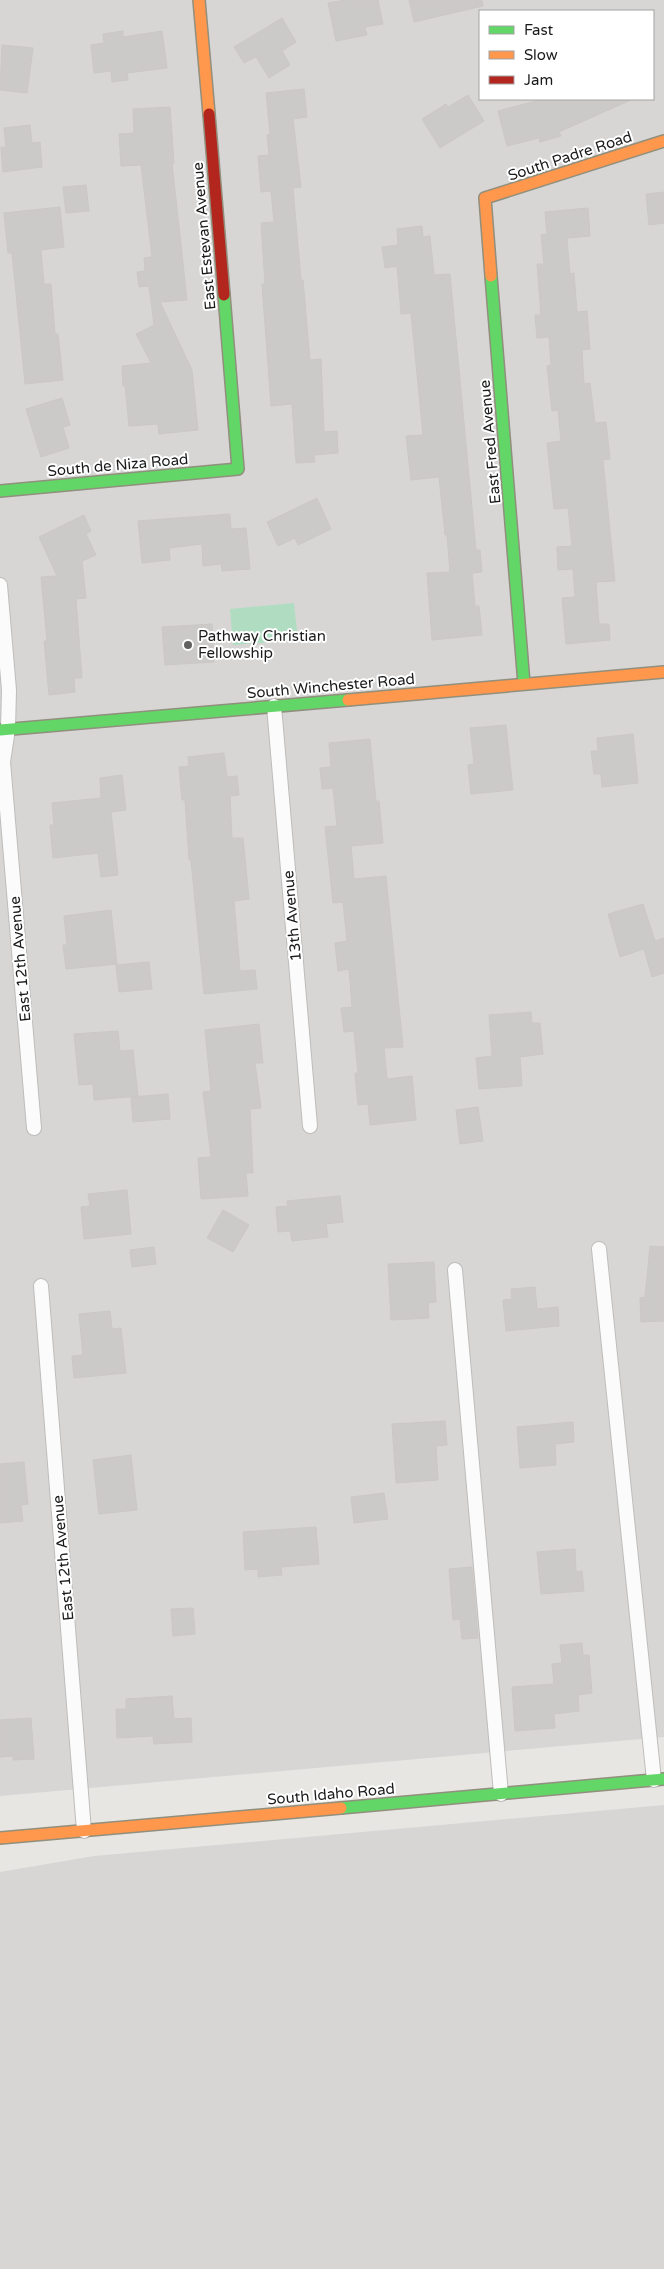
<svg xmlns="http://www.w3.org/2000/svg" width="664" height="2269" viewBox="0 0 664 2269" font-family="'Varela Round',sans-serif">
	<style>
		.residential { fill: #d7d6d5; fill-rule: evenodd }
		.pitch { fill: #b0ddc1 }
		.building { fill: #cccac8; stroke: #cbc7c5 }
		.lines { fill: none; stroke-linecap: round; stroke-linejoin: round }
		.street-casing { stroke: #bebdbb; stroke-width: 16 }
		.fast-casing { stroke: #918f7d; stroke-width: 14 }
		.slow-casing { stroke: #918f7d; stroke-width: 14 }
		.jam-casing { stroke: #918f7d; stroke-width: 14 }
		.street { stroke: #fcfbfb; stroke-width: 14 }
		.fast { stroke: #63d668; stroke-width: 11 }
		.slow { stroke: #ff974d; stroke-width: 11 }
		.jam { stroke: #b3261e; stroke-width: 11 }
		.poi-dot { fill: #626160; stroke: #fff; stroke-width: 2 }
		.labels { text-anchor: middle; stroke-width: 4; stroke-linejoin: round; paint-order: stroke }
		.street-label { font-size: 15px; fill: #1a1a1a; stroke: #fff }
		.poi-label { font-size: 15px; fill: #1a1a1a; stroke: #fff; text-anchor: start }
	</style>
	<rect width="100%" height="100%" fill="#e8e6e3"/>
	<path class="residential" d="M0,0H664V1737L0,1796ZM480,11H653V99H480Z
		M664,1805V2269H0V1872L94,1856Z"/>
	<path class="pitch" d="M294,603L298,640L233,645L230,609Z"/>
	<path class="building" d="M345,0H378L383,24L365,27L367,35L336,41L328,3Z
		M409,0H482L483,6L414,22Z
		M282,18L296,42L282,51L290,65L269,78L256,57L244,63L234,47Z
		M123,31V37L162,31L167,68L127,73L128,80L112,82L111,71L94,73L91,45L104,43L103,34Z
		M2,45L33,48L27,93L0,90Z
		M304,89L307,117L293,119L301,187L293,188L301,280H303L310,360L321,359L324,432L337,431L338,453L314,455L315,462L296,463L292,404L271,406L262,284H265L261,223L274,222L271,191L261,192L258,156L269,155L267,135L270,134L266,93Z
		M468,95L484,121L440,148L422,119L446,104L448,107Z
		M543,99H633L559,132L561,136L540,142L539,138L507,146L498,111Z
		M170,107L174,163H172L187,300L160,302L192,370L198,430L159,434L158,424L129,426L125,385L123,386L122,366L151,363L136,334L154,325L149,286L139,287L137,272L145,271L144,258L152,257L141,165L121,166L119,134L134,133L133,109Z
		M30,125L32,143L40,142L42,167L3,172L1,147H6L4,128Z
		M86,185L89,211L66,213L63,187Z
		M664,192V223L649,225L646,194Z
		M60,207L64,247L41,250L44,284H51L55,334H58L63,380L25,384L12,253H8L4,213Z
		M588,208L590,236L567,238L570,274L574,273L577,312L587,311L590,349L582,350L584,384L590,383L595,423L606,422L610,459L603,460L615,581L596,582L599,624H609L610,640L566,644L562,598L575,597L573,569L558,570L557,547L572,546L568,508L554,509L547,443L561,441L558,410L552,411L547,366L551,365L549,337L537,338L535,315H541L537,264H544L541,235L547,234L545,212Z
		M422,226L423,237L430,236L434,275L450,274L476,550H480L482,572L472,573L475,606H479L482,635L432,640L427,573L450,572L447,535H445L439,477L411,480L406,436L423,435L411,313L401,314L397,266L385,268L382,247L398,245L397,229Z
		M62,398L70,425L63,427L69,448L41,457L26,409Z
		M317,498L331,529L298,545L295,538L278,546L267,522Z
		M230,514L231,529L246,528L250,569L222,571L221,564L203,566L202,544L169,548L170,560L142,563L138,521Z
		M84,515L91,531L86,534L96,555L82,561L86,598L76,599L82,678H74L75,692L49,695L44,641H47L41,577L57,576L39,537Z
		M212,624L214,662L165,665L162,627Z
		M506,725L513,790L471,794L468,765L474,764L470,728Z
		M633,734L638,783L602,787L601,774H594L591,751H598L597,738Z
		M370,739L376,801H379L383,843L351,846L354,879L386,876L403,1047L384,1048L387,1079L412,1076L416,1120L370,1125L368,1104L358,1105L355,1073H358L354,1031L344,1032L341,1008L352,1007L349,969L338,971L335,943L347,941L343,902L333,903L325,827L337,826L333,788L322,789L320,768L331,767L329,743Z
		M224,753L227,777L237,776L239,795L230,796L232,838H243L249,899L234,901L240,971L255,970L257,989L204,994L191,860H189L185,800H182L179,767L189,766L188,757Z
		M122,775L126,810L111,812L118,875L101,877L98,853L53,858L50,825H54L52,803L101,798L100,778Z
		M643,904L655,941L664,938V973L652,977L644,949L620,957L608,914Z
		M111,910L117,964L66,969L63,945H67L64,916Z
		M149,962L152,989L119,992L116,965Z
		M531,1012L532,1023H540L543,1054L520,1057L522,1086L479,1089L476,1058L492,1056L489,1015Z
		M259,1024L263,1063H255L261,1108L250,1109L253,1173H246L248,1196L201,1199L198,1158L211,1157L203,1092L211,1091L205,1030Z
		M118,1031L120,1051L133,1050L138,1096L94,1100L93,1084L79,1085L74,1034Z
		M168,1094L170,1119L133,1122L131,1097Z
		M478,1107L483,1141L460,1144L456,1110Z
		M127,1190L131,1234L84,1239L81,1207L90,1206L88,1194Z
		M340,1196L343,1222L326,1224L328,1237L292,1241L290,1231L278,1232L276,1207L288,1206L287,1201Z
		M223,1210L249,1225L233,1252L207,1238Z
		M650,1246L664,1247V1321L641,1322L640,1298L645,1297Z
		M154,1247L156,1264L132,1267L130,1250Z
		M434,1262L436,1302L428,1303L429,1318L391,1320L388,1264Z
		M535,1287L537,1309L558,1307L559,1326L506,1331L503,1300L512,1299L511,1289Z
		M110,1311L112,1329L121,1328L126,1373L74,1378L72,1356L83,1355L79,1314Z
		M445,1421L447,1445L436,1446L438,1480L396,1483L392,1424Z
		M573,1422L574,1442L555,1444L556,1465L520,1468L517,1427Z
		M131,1455L137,1510L99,1514L93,1460Z
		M24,1462L28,1504L21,1505L23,1521L0,1523V1464Z
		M384,1493L388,1519L354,1523L351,1497Z
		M316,1527L319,1564L281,1567L282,1575L258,1577V1569L245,1570L243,1532Z
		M575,1549L576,1572L582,1571L584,1591L541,1594L537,1552Z
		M472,1567L478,1638L462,1639L460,1619L453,1620L449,1569Z
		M193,1608L195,1634L173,1636L171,1609Z
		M582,1643L583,1655H589L592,1693L578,1695L579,1711L554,1714L555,1728L515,1731L512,1687L554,1684L552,1664L562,1663L560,1645Z
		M172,1696L174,1719L191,1718L192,1742L154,1744L153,1736L117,1738L116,1709H126V1699Z
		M31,1718L34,1759L13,1760V1756L0,1757V1720Z"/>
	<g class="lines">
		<g class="street-casing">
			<path id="street" d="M0,585L9,690L8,729L3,762L34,1128
				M274,706L310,1126
				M599,1249L654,1780
				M455,1270L501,1794
				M41,1286L84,1831"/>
		</g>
		<g class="fast-casing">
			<path id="fast" d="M491,276L524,684
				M0,491L238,469L224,295
				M0,730L348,700
				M341,1808L664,1779"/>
		</g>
		<g class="slow-casing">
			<path id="slow" d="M199,0L209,114
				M491,276L485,198L664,141
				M348,700L664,672
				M0,1838L341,1808"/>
		</g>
		<g class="jam-casing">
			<path id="jam" d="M209,114L224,295"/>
		</g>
		<use href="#street" class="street"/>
		<use href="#fast" class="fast"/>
		<use href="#slow" class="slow"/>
		<use href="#jam" class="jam"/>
	</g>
	<circle class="poi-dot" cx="188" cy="645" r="5"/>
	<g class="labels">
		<g class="street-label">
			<text transform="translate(570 156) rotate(-18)" y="5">South Padre Road</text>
			<text transform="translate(204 236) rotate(-95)" y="5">East Estevan Avenue</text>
			<text transform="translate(490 442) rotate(-95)" y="5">East Fred Avenue</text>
			<text transform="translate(118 465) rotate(-5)" y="5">South de Niza Road</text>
			<text transform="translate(331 686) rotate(-5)" y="5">South Winchester Road</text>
			<text transform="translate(292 916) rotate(-95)" y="5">13th Avenue</text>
			<text transform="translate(20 959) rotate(-95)" y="5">East 12th Avenue</text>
			<text transform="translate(63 1558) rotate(-95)" y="5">East 12th Avenue</text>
			<text transform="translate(331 1794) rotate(-5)" y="5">South Idaho Road</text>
		</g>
		<g class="poi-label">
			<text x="198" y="641">Pathway Christian<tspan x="198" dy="17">Fellowship</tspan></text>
		</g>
	</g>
	<rect x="479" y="10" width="175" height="90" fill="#ffffff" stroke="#a3a3a3"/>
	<rect x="489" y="26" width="25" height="8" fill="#63d668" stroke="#a3a3a3"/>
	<text x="524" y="35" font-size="15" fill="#1a1a1a">Fast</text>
	<rect x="489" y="51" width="25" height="8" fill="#ff974d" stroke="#a3a3a3"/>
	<text x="524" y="60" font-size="15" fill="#1a1a1a">Slow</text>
	<rect x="489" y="76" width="25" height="8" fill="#b3261e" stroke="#a3a3a3"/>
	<text x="524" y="85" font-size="15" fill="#1a1a1a">Jam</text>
</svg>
